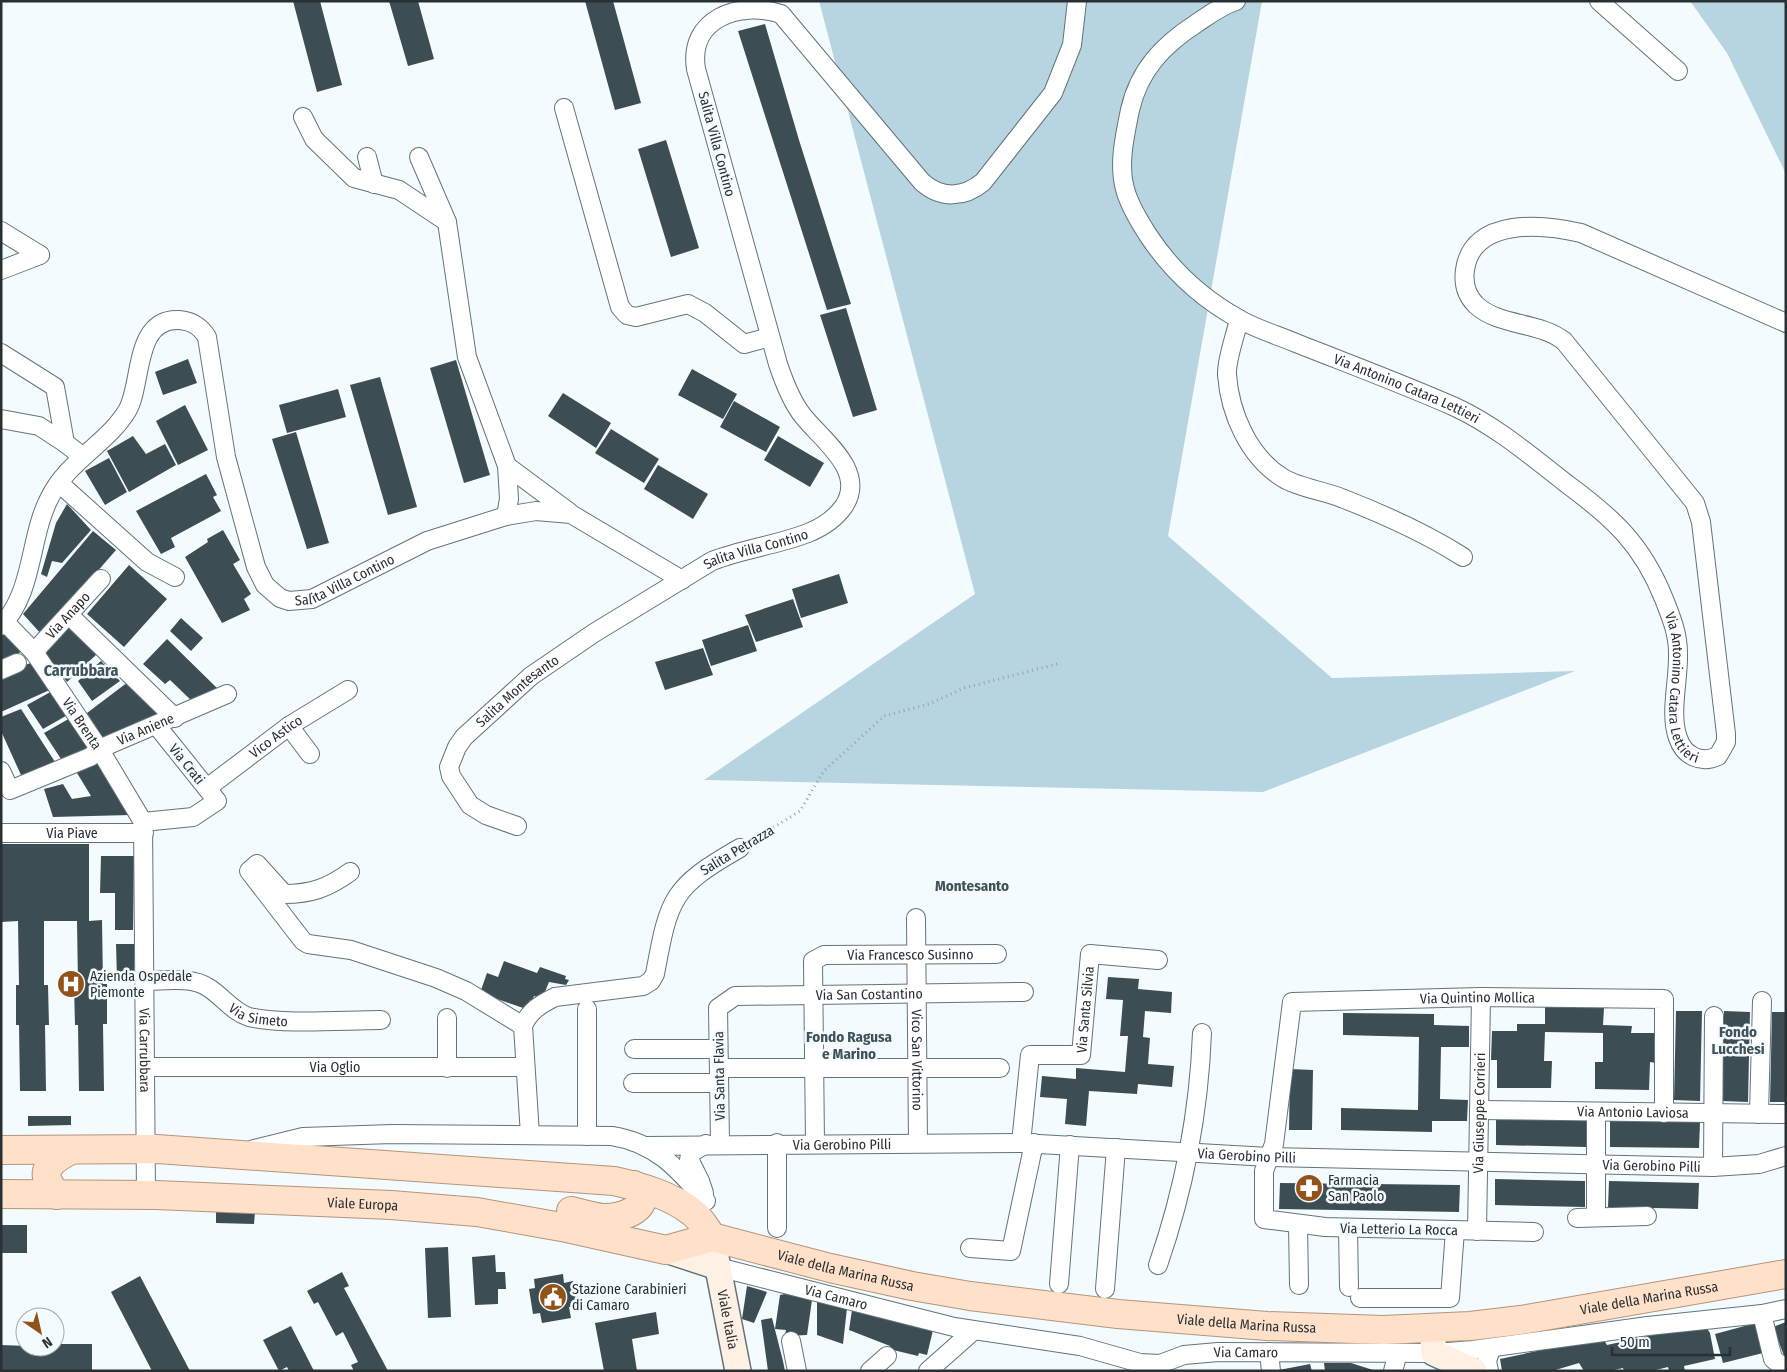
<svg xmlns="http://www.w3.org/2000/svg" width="1787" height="1372" viewBox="0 0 1787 1372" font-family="'Fira Sans Condensed',sans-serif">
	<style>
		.green { fill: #b6d5e1 }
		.building { fill: #3c4d54 }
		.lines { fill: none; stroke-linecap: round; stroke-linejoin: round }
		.street-casing { stroke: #62747b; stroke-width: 20 }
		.secondary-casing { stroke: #62747b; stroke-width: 28 }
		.primary-casing { stroke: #b4957c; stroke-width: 30 }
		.path { stroke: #9aa2a5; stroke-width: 3; stroke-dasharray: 1 4; stroke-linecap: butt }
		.street { stroke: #fff; stroke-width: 18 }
		.secondary { stroke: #fff0e4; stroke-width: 25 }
		.primary { stroke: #ffe0c8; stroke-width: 28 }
		.labels { text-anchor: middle; stroke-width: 5; stroke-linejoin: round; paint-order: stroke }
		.street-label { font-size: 14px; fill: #283033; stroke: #f3fbfe }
		.poi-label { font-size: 14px; fill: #283033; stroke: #f3fbfe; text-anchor: start }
		.neighbourhood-label { font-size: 15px; font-weight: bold; fill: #415258; stroke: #f3fbfe }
		.quarter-label { font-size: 16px; font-weight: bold; fill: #415258; stroke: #f3fbfe }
	</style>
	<rect width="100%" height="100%" fill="#f3fbfe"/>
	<path class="green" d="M819,1H1262L1168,536L1332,678L1575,671L1263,792L704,780L975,594Z
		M1690,1H1786V174L1727,53Z"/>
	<path class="building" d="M293,1H320L342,85L317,92Z
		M389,1H418L434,59L408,66Z
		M585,1H613L641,103L615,110Z
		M765,24L799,140L851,304L827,310L738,31Z
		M666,140L699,248L671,257L638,149Z
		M846,308L877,410L853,417L820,315Z
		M188,359L197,383L163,395L155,372Z
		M456,360L490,475L464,483L430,368Z
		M692,369L737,394L723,419L678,395Z
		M380,377L417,507L388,515L350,385Z
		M338,389L346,417L287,433L279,405Z
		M563,393L611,423L596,448L548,416Z
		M734,401L780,427L766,452L720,427Z
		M185,405L208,450L178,465L156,421Z
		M611,429L659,459L644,483L595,453Z
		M296,432L329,543L307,549L272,439Z
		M133,436L146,454L165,444L176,465L129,492L107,451Z
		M778,436L824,463L810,487L764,460Z
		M109,458L127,492L105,505L85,471Z
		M658,465L708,494L693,519L644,489Z
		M206,474L217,495L213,497L221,511L171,538L175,547L161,554L136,511Z
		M67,504L91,530L62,563L52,561L47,577L41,574L56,523Z
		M223,530L240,560L233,564L251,594L244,599L250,610L222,623L185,557L208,542L207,539Z
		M93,531L116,550L42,635L23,614Z
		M129,565L167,599L124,647L87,614Z
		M839,574L848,603L801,618L792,589Z
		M793,599L803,627L756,642L745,615Z
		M181,618L203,638L191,651L170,631Z
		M748,625L757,651L711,666L702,640Z
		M66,626L97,654L67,682L44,651Z
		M3,629L21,652L1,661V631Z
		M167,639L219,690L193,702L170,680L165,684L143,664Z
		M703,648L713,675L665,690L655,662Z
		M36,661L54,688L1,712V674Z
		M101,661L120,681L92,701L78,681Z
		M128,682L164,715L103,738L87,713Z
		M54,690L71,713L43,729L27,705Z
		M21,709L55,762L21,775L1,731V717Z
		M72,717L92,747L61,759L44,733Z
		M99,758L130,815L53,817L44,789L63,784L72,799L91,796L74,768Z
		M1,844H89V921L102,920L103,984H107V1024H103L104,1091H79L78,1025H75L74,985H78L77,921H44V985H48L49,1025H45L46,1091H20L19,1025H16V985H19L18,921L1,922Z
		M101,856H134L133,930H115V893H100Z
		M116,944H134V980H117Z
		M504,961L537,973L540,967L566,976L565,979L569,980L566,985L549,982L542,999L534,996L532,1001L530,1000L526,1009L480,993L487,973L498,977Z
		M1108,977L1139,979L1138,989L1172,992L1171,1013L1145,1011L1143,1037L1150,1038L1148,1064L1174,1066L1172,1087L1138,1084L1137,1094L1089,1091L1086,1126L1065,1124L1067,1099L1040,1097L1042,1076L1076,1079V1068L1125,1072L1128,1036H1120L1123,1000L1106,999Z
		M1545,1006L1604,1008L1603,1025L1632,1026L1631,1033H1656V1063L1650,1062L1649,1090L1595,1089V1062H1603V1033L1545,1032L1544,1061H1552L1551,1088H1497V1060H1491L1492,1031H1517V1024H1545Z
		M1676,1011H1702L1700,1101L1674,1100Z
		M1724,1011L1750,1012L1748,1102L1722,1101Z
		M1772,1012H1786V1102H1770Z
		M1343,1013L1434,1014V1025L1469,1026V1047H1441L1440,1099L1468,1100L1467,1121H1432V1132L1341,1130V1108L1418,1110L1419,1037L1343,1035Z
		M1290,1069L1313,1070L1312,1130H1289Z
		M28,1116H71V1125L28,1126Z
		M1496,1119L1586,1121V1147L1496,1145Z
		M1610,1121L1700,1122L1699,1148L1610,1147Z
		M1495,1179L1585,1181V1207L1495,1205Z
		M1609,1181L1699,1183L1698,1209L1608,1207Z
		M1280,1183L1460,1185L1459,1212L1279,1209Z
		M216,1211L255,1212L254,1224L216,1223Z
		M1,1225H27V1253H1Z
		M448,1247L451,1317L428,1318L425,1248Z
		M495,1255L496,1272H505L506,1289H498V1304L475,1305L472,1257Z
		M342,1272L349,1286L344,1288L388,1371H354L351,1365L358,1362L343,1332L336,1336L318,1302L314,1304L307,1291Z
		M563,1274L564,1283L573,1281L577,1306L569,1307L571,1318L542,1323L540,1313L533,1314L529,1289L535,1288L534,1279Z
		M140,1276L190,1371H152L111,1292Z
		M747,1286L767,1292L754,1323L742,1319Z
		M794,1292L812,1300L807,1335L785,1336L786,1330L775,1329L780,1295Z
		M817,1298L847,1308L843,1344L817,1335Z
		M852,1310L933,1330L927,1355L919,1353L918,1356L889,1349L890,1346L849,1330Z
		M656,1312L659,1334L632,1339L637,1371H604L595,1323Z
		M772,1318L783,1361L785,1371H768L761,1320Z
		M1767,1320L1775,1350L1723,1363L1715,1334Z
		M1786,1322V1361L1773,1327Z
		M1704,1324L1710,1333L1715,1359L1684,1366L1685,1371H1669L1668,1367L1652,1371H1624L1623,1368L1610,1371H1584L1579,1363L1552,1371H1502L1500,1359L1602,1337L1607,1345Z
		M291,1326L314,1371H289L287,1367L279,1371L263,1340Z
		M55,1344H92V1371H1V1345L55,1347Z
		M1324,1363H1351L1373,1370L1325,1371Z
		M1310,1364L1312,1371H1279V1370Z"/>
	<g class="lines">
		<g class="street-casing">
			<g id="street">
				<path id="s1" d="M1236,1C1222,5 1209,15 1197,23C1163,45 1139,70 1130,110C1125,135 1118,164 1125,189C1129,205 1139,221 1148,235C1171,270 1201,298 1239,319C1256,329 1277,335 1296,343C1349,364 1403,384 1455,407C1496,426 1531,456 1567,484C1613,518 1642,544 1664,599C1671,617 1678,633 1678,653C1679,680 1669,713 1678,738C1684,756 1701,764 1718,756L1726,742V734L1701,522L1695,503L1564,341C1538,321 1500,327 1476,305C1466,295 1463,284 1465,270C1472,217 1544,224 1581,233L1786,323"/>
				<path d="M1599,1L1678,71"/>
				<path d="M564,108L620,307L627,315L636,317L688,304L705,313L744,344L770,337"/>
				<path d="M303,117L314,139L354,178L399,190L447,222L467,357L507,466L509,499L506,516"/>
				<path d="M367,157L374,184"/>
				<path d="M419,157L447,222"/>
				<path d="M1,231L40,255"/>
				<path d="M1,270L40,255"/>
				<path d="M1239,319C1236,334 1226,360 1227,375C1230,414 1249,457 1283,478C1299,488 1326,491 1344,499C1385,515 1427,534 1463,557"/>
				<path d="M1,353L55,387L65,443L82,456"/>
				<path d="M1,419L39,426L65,443"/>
				<path d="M507,466L569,512"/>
				<path d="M59,483L147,562L175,577"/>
				<path d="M69,615L175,718"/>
				<path id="s2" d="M5,622L34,652L100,750L143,822L146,1195"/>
				<path id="s3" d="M1,626C34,592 29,538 49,499C68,460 106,445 127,411C143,384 133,318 179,320C192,321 200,326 207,337L226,457L256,567L265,585L280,598L289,601L312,599L427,541L506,516L536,511L571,514L682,580"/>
				<path id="s4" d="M34,652L101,579"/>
				<path d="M1,670L17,663"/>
				<path d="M289,726L310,754"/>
				<path id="s5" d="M1,771L10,790L90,757L106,746L227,694"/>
				<path id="s6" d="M207,788L289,726L348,690"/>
				<path d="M143,822L193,817L217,801L157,726"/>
				<path id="s7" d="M517,826L486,815L470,805L451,776L449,767L457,747L464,737L531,676L594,633L712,561C743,549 777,545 808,533C823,527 835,519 844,506C867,471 822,440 803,416C791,401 784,382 778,364L696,69C688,19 739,0 781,14L922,182C941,199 964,198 983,182L1053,93L1072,45L1077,1"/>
				<path id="s8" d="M1,833H144"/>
				<path d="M350,872C328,888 311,894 284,894L257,864L249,871L303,941L308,944L351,950L436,978L466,991L523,1026"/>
				<path id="s9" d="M916,918L918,1143"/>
				<path id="s10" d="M145,981C164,981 192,976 209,988C223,997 233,1012 249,1017C284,1025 343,1020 381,1020"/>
				<path d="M587,1009V1136"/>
				<path d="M447,1018V1068"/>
				<path d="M634,1049H718"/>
				<path id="s11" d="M145,1067H525"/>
				<path d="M719,1068H1000"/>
				<path d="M633,1083H719"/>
				<path id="s12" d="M1479,1110L1786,1114"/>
				<path d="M1759,1114L1762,1001"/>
				<path d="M530,1135L523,1026C529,1011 541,1004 555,997L643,986L651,981L655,974C669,897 672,887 740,848"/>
				<path id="s13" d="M720,1143L718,1008L735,996L1024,992"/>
				<path id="s14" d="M815,1143L813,961L824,955L997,954"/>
				<path id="s15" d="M1021,1143L1030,1055H1081L1090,954L1158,960"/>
				<path id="s16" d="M647,1146L1021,1143L1269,1157L1713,1167L1759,1164L1786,1156"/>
				<path d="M254,1149L303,1137L392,1134L612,1136C656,1143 678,1169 706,1201"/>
				<path d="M1713,1167L1714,1016"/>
				<path d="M704,1193L700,1181L689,1159L691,1153L706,1144"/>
				<path d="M1596,1217V1112"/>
				<path d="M1577,1218L1647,1216"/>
				<path d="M1298,1224L1299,1285"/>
				<path d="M777,1228V1143"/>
				<path d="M1348,1228L1349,1287"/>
				<path id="s17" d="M1477,1231L1481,997"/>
				<path id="s18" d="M1534,1232L1325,1227L1264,1219V1171L1274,1144L1292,1002L1481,997L1664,999V1113"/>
				<path d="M970,1248L1011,1251L1034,1143"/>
				<path d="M1158,1265C1184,1190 1199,1112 1202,1033"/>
				<path id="s19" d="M718,1267L954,1327L1080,1346L1140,1363L1160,1364L1184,1355L1218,1352L1434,1353L1473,1350L1648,1326L1762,1314L1786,1309"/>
				<path d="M1059,1284L1070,1145"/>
				<path d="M1105,1289L1116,1148"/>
				<path d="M1360,1298H1450L1455,1230"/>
				<path d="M1762,1314L1773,1359L1786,1369"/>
				<path d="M791,1341L797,1371"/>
				<path d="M1269,1352L1271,1371"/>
				<path d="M870,1371L887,1356"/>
				<path d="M928,1371L973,1331"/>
				<path d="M1393,1371L1398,1353"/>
				<path d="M1489,1371L1487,1361L1491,1349"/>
			</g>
		</g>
		<g class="secondary-casing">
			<g id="secondary">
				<path id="s20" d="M712,1237L738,1371"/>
				<path d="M666,1250L718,1267"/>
				<path d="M1432,1328L1434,1353L1474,1371"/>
			</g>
		</g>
		<g class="primary-casing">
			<g id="primary">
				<path d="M1,1150L157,1149L614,1181C641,1187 671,1195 693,1213C701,1219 706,1229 712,1237"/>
				<path id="s21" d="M1,1194L156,1195L391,1205L477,1212L567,1228L666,1250L712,1237L830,1268L912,1286L970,1296L1118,1314L1267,1326L1383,1330L1470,1326L1521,1320L1786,1274"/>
				<path d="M57,1195C37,1172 48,1162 71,1150"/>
				<path d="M571,1211C581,1213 592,1217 603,1218C621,1219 658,1207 634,1185"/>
			</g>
		</g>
		<path class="path" d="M752,841L800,811L823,772L884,716L929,704L964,688L1061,663"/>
		<use href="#street" class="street"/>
		<use href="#secondary" class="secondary"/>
		<use href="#primary" class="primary"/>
	</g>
	<defs>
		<g id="hospital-disc" transform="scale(1.4375)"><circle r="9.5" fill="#915317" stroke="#f3fbfe"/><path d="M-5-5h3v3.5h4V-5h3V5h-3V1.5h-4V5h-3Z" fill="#fff"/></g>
		<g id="pharmacy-disc" transform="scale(1.4375)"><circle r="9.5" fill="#915317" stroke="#f3fbfe"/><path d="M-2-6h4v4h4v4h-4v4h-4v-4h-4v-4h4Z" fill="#fff"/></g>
		<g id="civic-disc" transform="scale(1.4375)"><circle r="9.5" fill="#915317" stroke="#f3fbfe"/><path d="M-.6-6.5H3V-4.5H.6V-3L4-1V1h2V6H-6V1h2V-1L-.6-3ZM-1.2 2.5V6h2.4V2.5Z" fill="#fff"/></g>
	</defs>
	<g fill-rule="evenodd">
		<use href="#hospital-disc" x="71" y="984"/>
		<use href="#pharmacy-disc" x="1309" y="1188"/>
		<use href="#civic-disc" x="553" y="1297"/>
	</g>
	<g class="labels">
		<g class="street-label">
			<text transform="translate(717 144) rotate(75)" y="5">Salita Villa Contino</text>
			<text dy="5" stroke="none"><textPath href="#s1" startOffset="596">Via Antonino Catara Lettieri</textPath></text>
			<text dy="5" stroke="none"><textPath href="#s7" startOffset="480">Salita Villa Contino</textPath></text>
			<text dy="5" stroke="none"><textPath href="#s3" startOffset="749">Salita Villa Contino</textPath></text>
			<text dy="5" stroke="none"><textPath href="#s4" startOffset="50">Via Anapo</textPath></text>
			<text dy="5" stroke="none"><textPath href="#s1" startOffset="1030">Via Antonino Catara Lettieri</textPath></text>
			<text dy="5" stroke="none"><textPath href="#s7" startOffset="200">Salita Montesanto</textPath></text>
			<text dy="5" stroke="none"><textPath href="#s2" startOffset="128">Via Brenta</textPath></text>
			<text dy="5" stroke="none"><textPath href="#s5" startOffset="170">Via Aniene</textPath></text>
			<text dy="5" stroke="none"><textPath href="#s6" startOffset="86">Vico Astico</textPath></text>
			<text transform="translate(187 764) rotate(51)" y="5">Via Crati</text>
			<text dy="5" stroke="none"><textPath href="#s8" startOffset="71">Via Piave</textPath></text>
			<text transform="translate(737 850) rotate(-31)" y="5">Salita Petrazza</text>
			<text dy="5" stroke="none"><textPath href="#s14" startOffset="281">Via Francesco Susinno</textPath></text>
			<text dy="5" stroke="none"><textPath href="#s13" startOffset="290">Via San Costantino</textPath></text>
			<text dy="5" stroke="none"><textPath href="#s18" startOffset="676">Via Quintino Mollica</textPath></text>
			<text dy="5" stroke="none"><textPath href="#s15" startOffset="185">Via Santa Silvia</textPath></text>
			<text dy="5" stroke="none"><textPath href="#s10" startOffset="124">Via Simeto</textPath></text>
			<text dy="5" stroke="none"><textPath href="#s2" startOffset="472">Via Carrubbara</textPath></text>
			<text dy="5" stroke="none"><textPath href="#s9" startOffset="142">Vico San Vittorino</textPath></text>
			<text dy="5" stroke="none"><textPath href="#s11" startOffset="190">Via Oglio</textPath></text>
			<text transform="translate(719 1076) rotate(-91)" y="5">Via Santa Flavia</text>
			<text dy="5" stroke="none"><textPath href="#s12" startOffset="154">Via Antonio Laviosa</textPath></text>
			<text dy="5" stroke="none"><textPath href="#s17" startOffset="118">Via Giuseppe Corrieri</textPath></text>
			<text dy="5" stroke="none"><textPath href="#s16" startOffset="195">Via Gerobino Pilli</textPath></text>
			<text dy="5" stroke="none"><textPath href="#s16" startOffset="600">Via Gerobino Pilli</textPath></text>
			<text dy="5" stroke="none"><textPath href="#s16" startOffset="1005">Via Gerobino Pilli</textPath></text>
			<text dy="5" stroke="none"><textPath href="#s21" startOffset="362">Viale Europa</textPath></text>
			<text transform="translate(1399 1229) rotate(1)" y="5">Via Letterio La Rocca</text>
			<text dy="5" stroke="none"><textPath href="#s21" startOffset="855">Viale della Marina Russa</textPath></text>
			<text dy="5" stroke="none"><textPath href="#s19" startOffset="122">Via Camaro</textPath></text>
			<text dy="5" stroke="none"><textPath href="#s21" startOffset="1665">Viale della Marina Russa</textPath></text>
			<text dy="5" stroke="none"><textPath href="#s20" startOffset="84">Viale Italia</textPath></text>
			<text dy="5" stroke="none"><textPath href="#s21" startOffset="1260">Viale della Marina Russa</textPath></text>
			<text dy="5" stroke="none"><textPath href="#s19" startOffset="541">Via Camaro</textPath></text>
		</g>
		<g class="poi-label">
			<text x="90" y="981">Azienda Ospedale<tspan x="90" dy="16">Piemonte</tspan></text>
			<text x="1328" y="1185">Farmacia<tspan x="1328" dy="16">San Paolo</tspan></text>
			<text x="572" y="1294">Stazione Carabinieri<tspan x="572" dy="16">di Camaro</tspan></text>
		</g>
		<g class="neighbourhood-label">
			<text x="972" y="891">Montesanto</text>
			<text x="1738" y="1037">Fondo<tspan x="1738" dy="17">Lucchesi</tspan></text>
			<text x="849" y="1042">Fondo Ragusa<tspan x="849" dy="17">e Marino</tspan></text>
		</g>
		<g class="quarter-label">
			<text x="81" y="676">Carrubbara</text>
		</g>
	</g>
	<rect width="1787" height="1372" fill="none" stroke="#283033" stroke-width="5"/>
	<g transform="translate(40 1332) rotate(146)"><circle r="24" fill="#f3fbfe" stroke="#a2aaad"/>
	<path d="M0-4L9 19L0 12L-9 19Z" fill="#915317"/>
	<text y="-8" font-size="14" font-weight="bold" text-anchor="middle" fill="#283033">N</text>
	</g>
	<path d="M1612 1347v8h118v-8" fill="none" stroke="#283033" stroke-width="2.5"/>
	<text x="1620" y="1347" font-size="15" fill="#283033" stroke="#f3fbfe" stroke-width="4" paint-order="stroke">50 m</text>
</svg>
